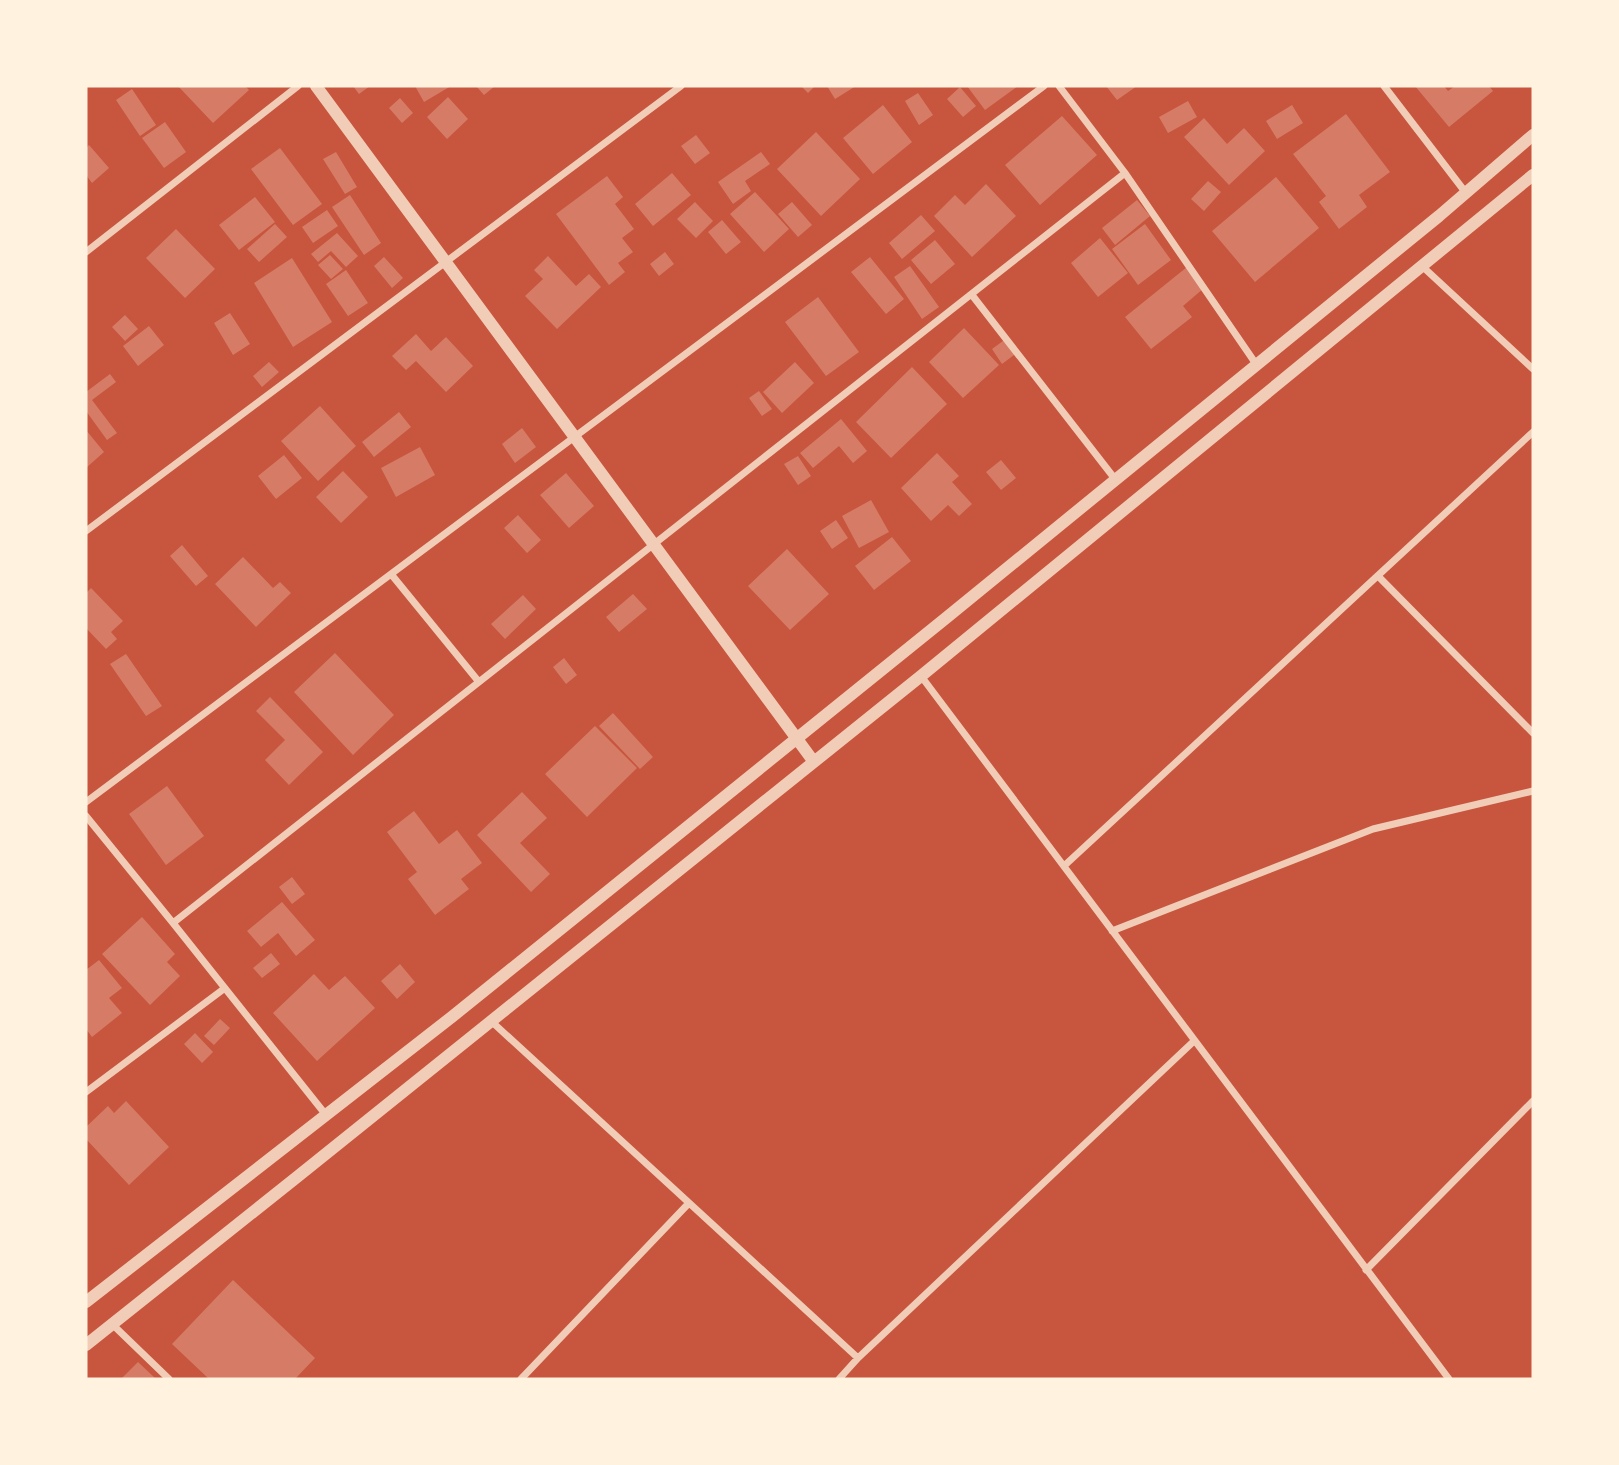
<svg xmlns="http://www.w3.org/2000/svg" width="1619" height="1465" viewBox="0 0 1619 1465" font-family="'Zilla Slab',serif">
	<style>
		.building { fill: #d67c66 }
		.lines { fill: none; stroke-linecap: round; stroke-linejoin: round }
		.minor { stroke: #f1ccb7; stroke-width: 7 }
		.tertiary { stroke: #f1ccb7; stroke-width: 12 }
	</style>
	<rect width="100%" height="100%" fill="#c8553d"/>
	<path class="building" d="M178,86H245L249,90L213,123Z
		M353,86H370L359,94Z
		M415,86H451L424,102Z
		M476,86H495L484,95Z
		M801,86H815L808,93Z
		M827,86H856L835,99Z
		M967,86H1018L985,110Z
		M1106,86H1137L1117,100Z
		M1415,86H1444L1448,91L1455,86H1489L1493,91L1449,127Z
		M960,87L976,106L963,117L947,99Z
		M132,89L156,125L140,136L116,100Z
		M918,93L933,115L919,125L905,101Z
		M448,97L468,119L447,139L427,117Z
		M400,98L413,113L402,123L389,108Z
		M1188,101L1197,117L1168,133L1159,117Z
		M883,105L912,142L873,174L843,138Z
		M1292,105L1303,123L1277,139L1266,121Z
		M1346,114L1390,172L1359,195L1367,207L1339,229L1319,202L1326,196L1293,154Z
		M1062,116L1097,155L1040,205L1005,165Z
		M1204,118L1227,144L1244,128L1265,151L1229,185L1184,137Z
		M165,122L186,152L164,168L142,138Z
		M816,132L860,179L821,216L777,169Z
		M696,135L710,153L695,164L681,146Z
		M89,145L109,168L92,183L86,175V148Z
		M280,148L322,204L293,225L251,169Z
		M336,152L357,187L345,194L323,159Z
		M761,152L770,164L745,181L751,191L733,204L718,182Z
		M672,173L691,195L653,226L635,204Z
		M607,176L623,197L615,204L634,229L622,238L633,252L618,263L625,272L609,285L556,214Z
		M1276,177L1319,228L1255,282L1212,231Z
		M1208,181L1221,192L1204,211L1191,199Z
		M986,184L1016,216L972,257L934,216L955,195L965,205Z
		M755,192L789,229L764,252L730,214Z
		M350,195L381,243L364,255L332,207Z
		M255,197L275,222L239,250L219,225Z
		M1137,200L1150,216L1115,245L1102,228Z
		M695,202L713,221L696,238L677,219Z
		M792,202L812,225L798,237L778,214Z
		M327,210L338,226L313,243L302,227Z
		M921,215L935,231L902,259L889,243Z
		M722,220L741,242L726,254L708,232Z
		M275,224L287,237L259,262L247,249Z
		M1145,224L1171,260L1138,285L1112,249Z
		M176,229L215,269L185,298L146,258Z
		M337,233L358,256L346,267L331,251L318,262L311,254Z
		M1100,238L1128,273L1098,297L1071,263Z
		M935,240L955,264L931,284L911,260Z
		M665,252L674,264L659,276L650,264Z
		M330,255L343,269L331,279L318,265Z
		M548,256L576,286L589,274L601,287L557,329L525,296L543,279L534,270Z
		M384,257L403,278L392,288L374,266Z
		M870,257L904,299L886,314L851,272Z
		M292,258L332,322L293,347L254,283Z
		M910,266L939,307L922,319L894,277Z
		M1187,267L1204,288L1183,306L1192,317L1151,349L1125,317Z
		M346,270L368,303L348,316L326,284Z
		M818,297L859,352L826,376L785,322Z
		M230,313L250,344L233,355L214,323Z
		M125,315L138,329L125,341L112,327Z
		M149,326L164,345L138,366L123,346Z
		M964,328L999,365L963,398L929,362Z
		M416,334L431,351L446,337L473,366L446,392L416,361L406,370L392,356Z
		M1007,338L1018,352L1002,364L992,349Z
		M269,362L279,372L262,387L253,376Z
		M795,362L814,383L782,413L763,392Z
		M912,367L947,404L891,458L856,422Z
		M110,374L116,382L92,400L117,433L107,440L86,411V392Z
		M759,391L772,409L762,416L749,398Z
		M320,406L356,446L318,481L281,441Z
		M399,412L411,427L374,457L362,442Z
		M841,419L867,451L853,463L839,446L813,468L800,453Z
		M522,428L536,447L515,463L502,444Z
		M86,430L104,452L86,468Z
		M420,447L435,475L396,497L381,468Z
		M937,453L959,476L952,482L972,504L959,516L948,505L931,521L901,488Z
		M284,455L302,478L276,499L258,476Z
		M798,456L811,476L798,485L784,464Z
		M1001,460L1016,478L1001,490L986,472Z
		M343,471L368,497L341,523L316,497Z
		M566,473L594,506L569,528L540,495Z
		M871,500L889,532L859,548L842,516Z
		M518,515L541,540L527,553L504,528Z
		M836,520L848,538L832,549L820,531Z
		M892,537L911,561L874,590L855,566Z
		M182,545L208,576L196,586L170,556Z
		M787,549L829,594L790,630L748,586Z
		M243,557L273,588L280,582L291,593L256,627L215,584Z
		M91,588L123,621L111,632L117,639L106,649L86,628V593Z
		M633,594L647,609L619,632L606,617Z
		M523,595L536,609L505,639L491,624Z
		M335,653L394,715L353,755L294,692Z
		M126,654L162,706L146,716L110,664Z
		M564,658L577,675L566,684L553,667Z
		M270,697L323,752L289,785L265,760L285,740L256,711Z
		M613,713L653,757L640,769L599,726Z
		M595,726L637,768L587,817L545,774Z
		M167,786L204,836L166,865L129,814Z
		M522,792L547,818L520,843L550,874L531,892L477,835Z
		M414,811L439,844L457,830L482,863L461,879L469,889L435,915L408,879L417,872L387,832Z
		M292,877L305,894L292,904L279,887Z
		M282,902L315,940L296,956L278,933L261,947L247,931Z
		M142,917L175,954L167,962L180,976L150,1005L102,954Z
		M271,953L280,964L262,978L253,968Z
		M99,960L122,988L109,998L122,1013L92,1037L86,1029V970Z
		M400,964L415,982L397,999L381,981Z
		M314,974L329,990L345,976L375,1008L317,1061L273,1013Z
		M220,1019L230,1028L214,1045L204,1036Z
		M195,1033L213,1052L202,1063L184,1044Z
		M126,1101L169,1147L129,1185L86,1139V1127L108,1106L114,1113Z
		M233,1280L315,1358L295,1379H209L172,1344Z
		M138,1362L156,1379H121Z"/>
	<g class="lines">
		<path class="minor" d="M1059,86L1125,173L1256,364
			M1384,86L1466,193
			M86,252L298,86
			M1423,267L1533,369
			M972,295L1115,479
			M86,531L681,86
			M391,574L479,682
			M1378,576L1533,733
			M921,676L1449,1379
			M86,802L1044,86
			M86,816L173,923L326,1115
			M1064,866L1533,432
			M173,923L1125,173
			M1112,931L1373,829L1533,791
			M491,1021L858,1358
			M86,1092L225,988
			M1366,1270L1533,1101
			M112,1324L169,1379
			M521,1379L689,1203
			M839,1379L858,1358L1194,1041"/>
		<path class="tertiary" d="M316,86L814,762
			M86,1302L453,1016L946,618L1439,216L1533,135
			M86,1345L297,1177L921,676L1533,175"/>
	</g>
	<rect width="1619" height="1465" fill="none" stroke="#fff3e0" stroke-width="175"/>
</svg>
